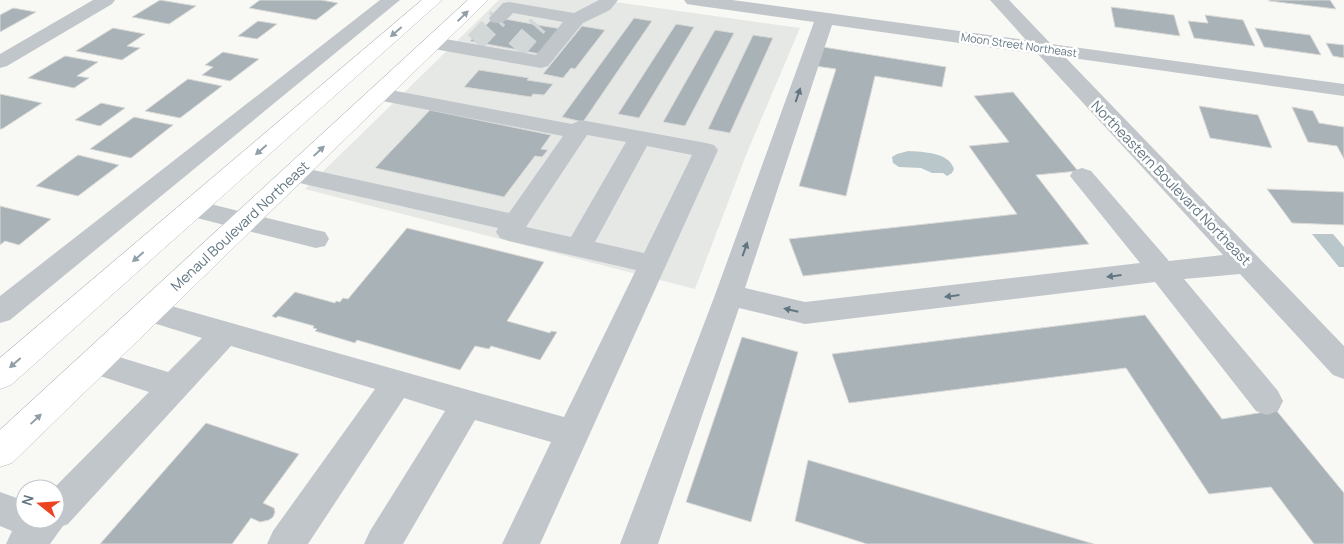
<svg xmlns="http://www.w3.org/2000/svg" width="1344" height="544" viewBox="0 0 1344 544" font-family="Manrope,sans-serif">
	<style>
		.built { fill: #e6e8e6 }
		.water { fill: #b9c7cb }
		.building { fill: #a8b2b7; stroke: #dadad8 }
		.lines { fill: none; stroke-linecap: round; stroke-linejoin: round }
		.minor-tunnel { stroke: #d2d8d8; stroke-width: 20; stroke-dasharray: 20 10; stroke-linecap: butt }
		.major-casing { stroke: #b4babe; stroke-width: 1 }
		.minor { fill: #c1c6ca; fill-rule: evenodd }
		.major { fill: #fff; fill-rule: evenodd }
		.oneway { fill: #919fa8 }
		.oneway2 { fill: #627682 }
		.labels { text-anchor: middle; stroke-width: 5; stroke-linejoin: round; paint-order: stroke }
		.far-street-label { font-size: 11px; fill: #627682; stroke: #fff }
		.street-label { font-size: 14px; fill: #627682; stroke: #fff }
	</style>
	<rect width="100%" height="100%" fill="#f8f8f5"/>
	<path class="built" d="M499,0H601L800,28L748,150L695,289L305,189Z"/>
	<path class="water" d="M908,151C923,152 949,152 954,169L952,173L947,176L943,173H932L921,168L899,167L893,163L892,157L897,154Z
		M1312,234H1333L1344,247V267H1339Z"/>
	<path class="building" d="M160,0L196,6L169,24L132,17Z
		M260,0H321L338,3L316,20L249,8Z
		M1269,0H1330L1336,9L1269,1Z
		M1111,7L1174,15L1180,36L1115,27Z
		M13,8L36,12L0,32V15Z
		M1205,15L1243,20L1255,46L1194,38L1188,21L1208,23Z
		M494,17L538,25L562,29L540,54L470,41Z
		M634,18L652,21L583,122L562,117Z
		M258,21L277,24L257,39L238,36Z
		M676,24L694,27L639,118L618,114Z
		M582,26L605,30L575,69L571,68L563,78L543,74Z
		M113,28L145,34L127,46L140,48L122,60L76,51Z
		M1255,28L1310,35L1321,55L1264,47Z
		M715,30L734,33L685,126L663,122Z
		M753,35L773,38L730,133L708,129Z
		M1326,43L1344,45V58L1333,56Z
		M823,47L946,67L942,87L875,76L846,196L799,186L836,69L815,66Z
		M223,52L259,59L230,81L202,75L213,67L205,65Z
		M65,56L98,62L77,76L89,78L74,88L28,78Z
		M479,70L529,78L527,80L553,84L544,95L533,94L531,97L464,87Z
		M188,79L222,86L180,118L145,111Z
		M1013,92L1078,171L1036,175L1089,244L803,276L789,239L1017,214L969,146L1009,142L974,96Z
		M0,95V94L42,103L2,129H0Z
		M101,103L125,108L100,126L75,120Z
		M1199,106L1258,115L1272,148L1210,138Z
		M1292,107L1313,111L1319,123L1344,127V159L1337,146L1308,142Z
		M430,110L551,135L541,149L548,150L542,157L535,156L504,197L375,168Z
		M134,117L173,125L131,158L90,149Z
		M78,155L119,165L78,196L36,186Z
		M1267,189L1344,192V225L1292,223Z
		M0,206L51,219L19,245L5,241L0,245Z
		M407,228L544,262L507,321L550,333L551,331L557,332L540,360L491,346L489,349L475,346L460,370L357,340L355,343L315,331L317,329L313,328L314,326L278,316L276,318L272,316L295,292L335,303L336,301L340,302L343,298L348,299Z
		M1145,315L1222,419L1276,410L1344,493V544H1314L1271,487L1209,494L1126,368L849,403L832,354Z
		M742,337L798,352L751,522L686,502Z
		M206,423L299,454L263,503L274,508L275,512L273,517L269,520L260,522L251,518L232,544H100Z
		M808,460L1094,544H867L795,521Z"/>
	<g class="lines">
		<path class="minor-tunnel" d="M475,42L498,18
			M516,50L538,25"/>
		<g class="major-casing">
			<path id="major" d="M422,0H442L11,385L0,389V358Z
				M468,0H488L12,463L0,467V430Z"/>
		</g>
		<path class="minor" d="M93,0H115L112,4L7,66L0,68V54Z
			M380,0H400L10,320L0,323V296Z
			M599,0H618L610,10L583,23L548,66L541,68L434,49L427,47L424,43L427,39L434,37L536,55L563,22L513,13C506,21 502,25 491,22L489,18L503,3L509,2L574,13Z
			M684,0H732L1026,40L990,0H1009L1051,44L1344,84V96L1065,57L1344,346V379L1333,375L1240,274L1184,279L1278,391L1283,401L1278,411L1267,415L1256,411L1155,282L805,324L739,308L658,544H620L715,295L814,22L693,5L687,4ZM832,25L1038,54L1223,255L1169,261L1091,171L1082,168L1073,171L1070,176L1140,263L805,302L745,288Z
			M380,88L572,124L581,120L706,143L714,145L718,150L540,544H502L551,442L475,420L403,544H364L370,531L445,411L404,398L308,544H267L273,531L375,389L231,346L68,524L63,526L50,544H6L12,531L0,526V492L25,501V519H55V489H53L149,392L85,371L81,362L85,353L96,350L168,372L202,338L140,319L136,311L140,303L150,300L564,417L636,270L509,241L500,238L496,232L498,228L295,182L286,179L283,174L286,169L295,166L509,213L563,136L372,99L369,94L372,89ZM587,135L626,142L571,237L526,227ZM647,146L692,155L644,253L595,242Z
			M194,200L316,230L325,232L329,239L325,246L316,248L185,215L181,209L185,203Z"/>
		<use href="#major" class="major"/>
	</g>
	<defs><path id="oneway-solid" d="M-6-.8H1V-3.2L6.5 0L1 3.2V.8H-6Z" transform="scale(1.25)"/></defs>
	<g class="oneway">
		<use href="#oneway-solid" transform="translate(463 16) rotate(-44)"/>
		<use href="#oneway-solid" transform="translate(396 32) rotate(139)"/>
		<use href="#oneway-solid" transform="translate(261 150) rotate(139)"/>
		<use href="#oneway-solid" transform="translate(319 151) rotate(-43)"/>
		<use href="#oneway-solid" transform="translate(138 257) rotate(139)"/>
		<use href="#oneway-solid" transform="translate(15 363) rotate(139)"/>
		<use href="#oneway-solid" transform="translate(36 419) rotate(-43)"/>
	</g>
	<g class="oneway2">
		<use href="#oneway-solid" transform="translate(798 95) rotate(-71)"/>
		<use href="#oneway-solid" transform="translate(745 249) rotate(-71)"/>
		<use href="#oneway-solid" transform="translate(1114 276) rotate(173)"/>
		<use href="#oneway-solid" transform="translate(952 296) rotate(173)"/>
		<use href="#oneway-solid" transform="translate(791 310) rotate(-167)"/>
	</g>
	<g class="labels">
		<g class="far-street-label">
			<text transform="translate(1019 45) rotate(8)" y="4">Moon Street Northeast</text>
		</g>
		<g class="street-label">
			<text transform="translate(1171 183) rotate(46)" y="5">Northeastern Boulevard Northeast</text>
			<text transform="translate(240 226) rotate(-43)" y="5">Menaul Boulevard Northeast</text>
		</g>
	</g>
	<g transform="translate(40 504) rotate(287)"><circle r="24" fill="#ffffff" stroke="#c0c8cd"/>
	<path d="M0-4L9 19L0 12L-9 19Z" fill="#ec4421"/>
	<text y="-8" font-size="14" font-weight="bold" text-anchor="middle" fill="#627682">N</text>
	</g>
</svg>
